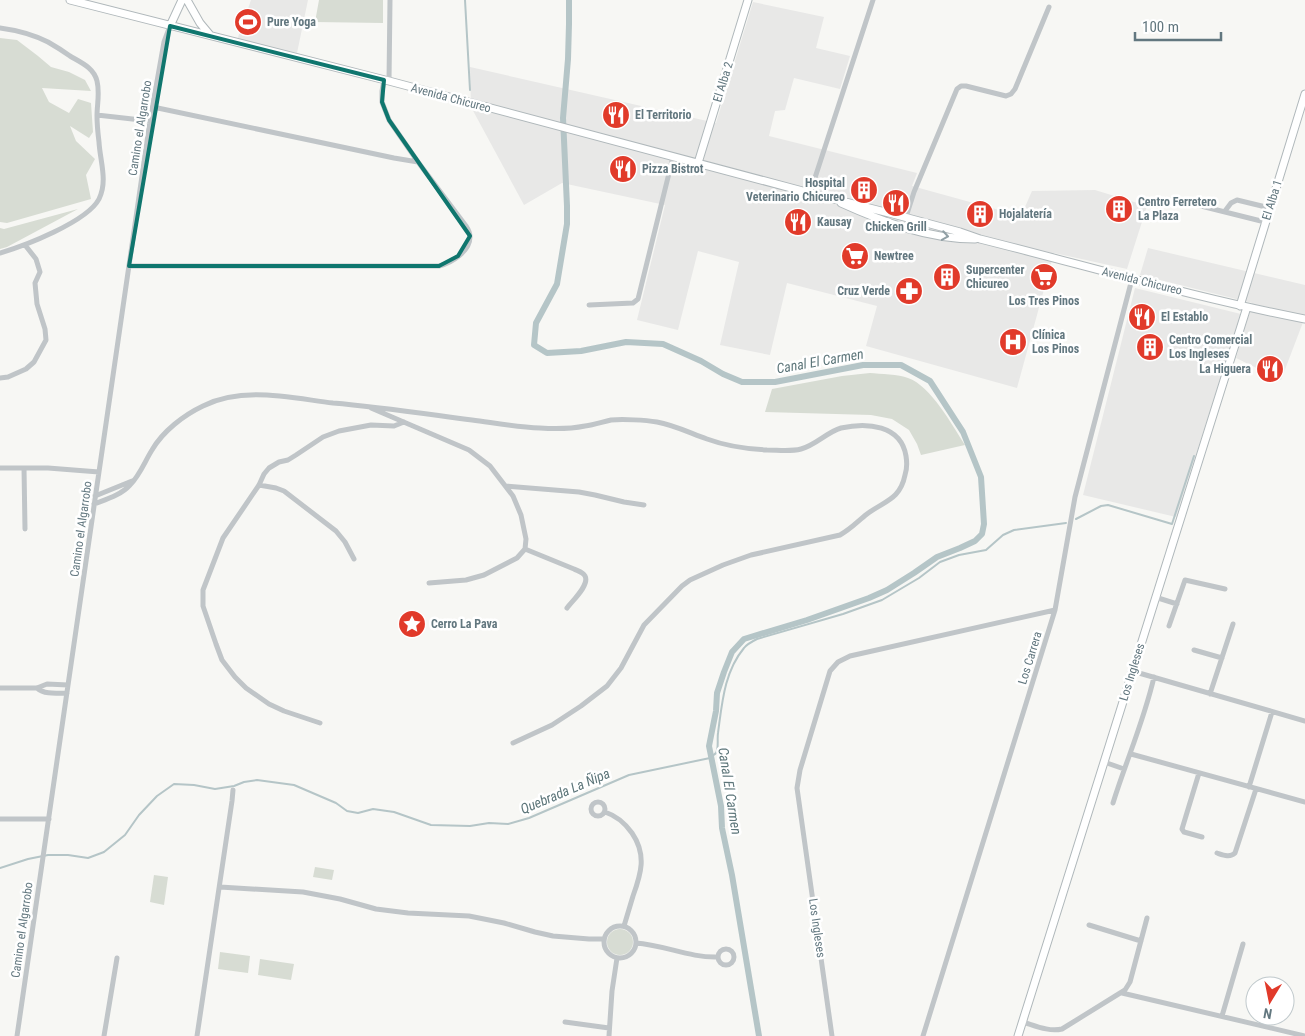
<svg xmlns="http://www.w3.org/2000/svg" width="1305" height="1036" viewBox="0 0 1305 1036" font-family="'Roboto Condensed',sans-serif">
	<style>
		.built { fill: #e8e8e7 }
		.green { fill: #d7dcd3 }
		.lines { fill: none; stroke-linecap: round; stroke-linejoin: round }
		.stream { stroke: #b5c5c7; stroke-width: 2 }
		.canal { stroke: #b5c5c7; stroke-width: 6 }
		.secondary-casing { stroke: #b0b8bb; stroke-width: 9 }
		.street { stroke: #c0c5c8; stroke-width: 5 }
		.secondary { stroke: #fff; stroke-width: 7 }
		.oneway { stroke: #91a0a5 }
		.marked { fill: none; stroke: #0f766e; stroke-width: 4; stroke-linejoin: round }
		.labels { text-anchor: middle; stroke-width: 5; stroke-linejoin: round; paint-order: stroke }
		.poi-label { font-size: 12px; font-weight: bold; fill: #62777f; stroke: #fff; text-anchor: start }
		.street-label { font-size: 12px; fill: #62777f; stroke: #fff }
		.water-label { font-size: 14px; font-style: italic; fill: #5d767a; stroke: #fff }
	</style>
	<rect width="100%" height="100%" fill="#f7f7f4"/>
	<path class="built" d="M251,0H308L297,53L237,40Z
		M753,2L824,17L816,48L850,56L840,89L794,78L785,110L775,111L769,136L917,173L912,186L1021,216L1032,191L1095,190L1147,206L1127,269L1054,253L1017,388L866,346L877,306L787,283L770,355L720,345L739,262L698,251L678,330L637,320L665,205L562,183L524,205L471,107L470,67L716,123Z
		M1148,248L1305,285V317L1281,380L1236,358L1252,303L1140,275Z
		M1135,288L1241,314L1176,517L1083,495Z"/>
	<path class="green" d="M319,0H383V23L315,22Z
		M0,38L17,40L38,56L51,67L69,72L85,80L91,91L42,88L49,102L69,113L78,99L91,103L93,132L89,138L70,126L76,141L95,159L86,175L91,199L7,223L0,222Z
		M78,209L7,247L0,249V228L4,229Z
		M870,373C880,374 899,374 908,378C931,386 952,425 965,445L921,455L917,444L909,430L892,419L871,415L765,412L772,389L842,376Z
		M315,867L334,870L332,880L313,877Z
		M154,875L168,877L164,905L150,902Z
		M607 942a13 13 0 1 1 26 0a13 13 0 1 1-26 0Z
		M220,952L250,956L248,973L218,969Z
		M260,959L294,964L291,980L258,975Z"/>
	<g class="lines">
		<path class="stream" d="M465,0L470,90
			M1076,519L1101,506L1108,505L1172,524L1194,456
			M0,868L28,859L48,855H68L88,858L104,852L125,835L139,815L157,796L174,784L194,785L215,789L234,786L244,782L257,780L294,785L336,803L347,811L358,813L373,809L394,812L431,825L470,826L489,823L508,824L529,818L629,775L710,758C711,757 715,754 716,753C719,748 717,739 718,733C722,704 724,672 744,648C747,644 753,641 757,639L843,614L882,600L919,578L940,562L959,555L986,550L1003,535L1014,530L1066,523"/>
		<path class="canal" d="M569,0V24L568,59L563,118L567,206V224L557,284L536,323L534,345L547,353L581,351L626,342L663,344L701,361L723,374L742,382H775L863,365H901L930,381L963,432L981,477L984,524L982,534L975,541L960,548L937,557L914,573L887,590L869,598L807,620L744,639L732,652L724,672L717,693L716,711L709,746L721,806L722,828L732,875L759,1036"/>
		<g class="secondary-casing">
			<path id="secondary" d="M70,0L389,81L810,193L893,214L960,232L980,239C1088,266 1195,298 1305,319
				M187,0L200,23L210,35
				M170,26L182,0
				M698,163L748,0
				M841,203C883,222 928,239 975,239
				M1240,306L1305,94
				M1018,1036L1247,307"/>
		</g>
		<path class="street" d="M0,28C15,30 34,35 48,42C55,46 63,51 70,56C82,63 94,68 97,81C100,93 97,104 97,116C97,124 98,134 99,142C100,161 108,181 99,199C87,222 24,246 0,253
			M389,81L390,0
			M153,107L394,158L418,162
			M97,115L150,121
			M810,193L873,0
			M1177,200L1265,222
			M1225,211L1231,203L1237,200L1270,208
			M906,217L914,192L957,89L961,86H966L1006,96L1011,94L1015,89L1049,7
			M129,266H439C452,263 470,251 470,237C470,233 468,229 466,226L418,162L389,120L382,102V91L384,80
			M589,305L633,303L638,299L673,157
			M0,378L8,377L26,369L34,362L46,340L45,329L37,304L35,283L40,272L36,259L25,245
			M371,408L469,450L490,466L513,496L521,515L526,539L525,549L517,558L484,575L466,580L429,583
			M0,468H48L99,472
			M24,468L25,529
			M259,485L276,488L284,491L336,531L345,542L354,559
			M506,486L579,492L595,495L624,502L644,505
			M95,496L132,481
			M94,504C107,499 121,495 130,485C140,475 145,461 152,450C163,431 184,415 203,406C243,386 291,398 333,403C380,407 426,414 472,420C495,423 517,427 540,428C555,429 570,429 585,426C594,425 602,422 611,420C623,419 645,420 657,422C674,425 690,433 707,439C726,446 747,449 767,450C778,450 790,452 801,449C816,445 827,432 841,428C867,422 901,425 906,456C907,462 907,469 905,475C900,500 884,501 867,514C858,521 851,529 840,535L751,555L723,565L690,580L682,586L644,625L621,668L607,686L581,706L552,725L513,743
			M525,549L574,569C578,571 583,572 585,576C590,585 572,601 567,608
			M1155,597L1177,604
			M1169,626L1185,580L1225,589
			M1194,650L1222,658
			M1132,671L1305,721
			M0,688H37L47,684L68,685
			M37,688C45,695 57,693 67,693
			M1210,694L1233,624
			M320,723L284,711L269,704L246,688L235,677L222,660L216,644L203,606V590L223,538L259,485L264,474L269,468L279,462L288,460L296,455L323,437L339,431L371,425L394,426L404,422
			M1131,754L1305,802
			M1104,762L1124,769
			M1199,773L1182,829L1184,832L1202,837
			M1249,787L1272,712
			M591 809a7 7 0 1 1 14 0a7 7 0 1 1-14 0Z
			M1113,803C1126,761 1144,721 1154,677
			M605,812C617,816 625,823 632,833C647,855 641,874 633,896C630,906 627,916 624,926
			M0,819H49
			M1217,853C1223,855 1230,858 1235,853L1256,789
			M220,887L303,892L340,899L376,909L408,913L469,916L504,923L535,932L553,936L589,939H604
			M1089,925L1141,941
			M604 942a16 16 0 1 1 32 0a16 16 0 1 1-32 0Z
			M636,943C664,945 690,958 718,957
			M718 957a8 8 0 1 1 16 0a8 8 0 1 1-16 0Z
			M1122,993L1305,1036
			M1222,1016L1243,944
			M565,1022L609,1028
			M1023,1022C1036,1026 1049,1032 1062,1029L1125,990L1130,982L1147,918
			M17,1036L150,121L164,42L170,26
			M104,1036L117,958
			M197,1036L232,801L233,790
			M609,1036L612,991L617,958
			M832,1036L797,788L800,770L830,671L838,662L850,656L1055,610
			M923,1036L1055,610L1075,497L1132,279"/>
		<use href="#secondary" class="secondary"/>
	</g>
	<defs><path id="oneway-chevron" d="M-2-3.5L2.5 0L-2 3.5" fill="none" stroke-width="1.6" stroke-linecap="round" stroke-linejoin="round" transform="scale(1.25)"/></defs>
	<use class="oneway" href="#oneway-chevron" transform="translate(945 236) rotate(9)"/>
	<path class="marked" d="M170,26L384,80L382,102L389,120L470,236L458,256L439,266H129Z"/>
	<defs>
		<g id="stadium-disc" transform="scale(1.4375)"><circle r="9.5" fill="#e13a2a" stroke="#fff"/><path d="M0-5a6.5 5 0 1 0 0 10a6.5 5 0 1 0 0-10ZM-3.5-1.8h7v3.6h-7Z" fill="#fff"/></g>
		<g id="restaurant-disc" transform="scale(1.4375)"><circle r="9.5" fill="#e13a2a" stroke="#fff"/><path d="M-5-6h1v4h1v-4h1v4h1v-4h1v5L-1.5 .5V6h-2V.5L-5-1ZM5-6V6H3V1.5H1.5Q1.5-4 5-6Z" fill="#fff"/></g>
		<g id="building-disc" transform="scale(1.4375)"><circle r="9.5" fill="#e13a2a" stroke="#fff"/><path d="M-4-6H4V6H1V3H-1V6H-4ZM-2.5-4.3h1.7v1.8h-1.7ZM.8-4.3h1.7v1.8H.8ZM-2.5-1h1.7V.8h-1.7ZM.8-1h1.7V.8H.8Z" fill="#fff"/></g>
		<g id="supermarket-disc" transform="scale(1.4375)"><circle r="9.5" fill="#e13a2a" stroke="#fff"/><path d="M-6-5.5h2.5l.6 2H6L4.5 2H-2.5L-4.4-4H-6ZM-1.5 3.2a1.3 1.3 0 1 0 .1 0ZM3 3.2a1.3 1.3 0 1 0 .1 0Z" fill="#fff"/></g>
		<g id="pharmacy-disc" transform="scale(1.4375)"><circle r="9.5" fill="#e13a2a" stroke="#fff"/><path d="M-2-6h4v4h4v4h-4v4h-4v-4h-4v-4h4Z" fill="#fff"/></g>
		<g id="hospital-disc" transform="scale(1.4375)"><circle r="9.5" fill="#e13a2a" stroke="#fff"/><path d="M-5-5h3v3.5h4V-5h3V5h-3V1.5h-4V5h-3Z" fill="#fff"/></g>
		<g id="sight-disc" transform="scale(1.4375)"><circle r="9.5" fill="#e13a2a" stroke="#fff"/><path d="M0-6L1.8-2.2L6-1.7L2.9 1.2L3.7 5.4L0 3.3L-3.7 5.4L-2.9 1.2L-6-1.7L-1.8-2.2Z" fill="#fff"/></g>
	</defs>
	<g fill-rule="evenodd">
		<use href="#stadium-disc" x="248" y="22"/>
		<use href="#restaurant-disc" x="616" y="115"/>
		<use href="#restaurant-disc" x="623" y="169"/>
		<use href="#building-disc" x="864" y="190"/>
		<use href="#restaurant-disc" x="896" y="203"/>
		<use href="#building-disc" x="1119" y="209"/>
		<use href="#building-disc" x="980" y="214"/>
		<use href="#restaurant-disc" x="798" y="222"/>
		<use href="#supermarket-disc" x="855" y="256"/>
		<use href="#building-disc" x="947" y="277"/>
		<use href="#supermarket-disc" x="1044" y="277"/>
		<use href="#pharmacy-disc" x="909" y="291"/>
		<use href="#restaurant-disc" x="1142" y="317"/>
		<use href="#hospital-disc" x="1013" y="342"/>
		<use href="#building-disc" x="1150" y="347"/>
		<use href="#restaurant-disc" x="1270" y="369"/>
		<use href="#sight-disc" x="412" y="624"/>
	</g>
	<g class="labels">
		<g class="poi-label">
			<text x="267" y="26">Pure Yoga</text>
			<text x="635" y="119">El Territorio</text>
			<text x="642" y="173">Pizza Bistrot</text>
			<text x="845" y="187" text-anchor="end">Hospital<tspan x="845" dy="14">Veterinario Chicureo</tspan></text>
			<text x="1138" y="206">Centro Ferretero<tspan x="1138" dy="14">La Plaza</tspan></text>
			<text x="999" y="218">Hojalatería</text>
			<text x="817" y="226">Kausay</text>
			<text x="896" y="231" text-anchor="middle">Chicken Grill</text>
			<text x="874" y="260">Newtree</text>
			<text x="966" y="274">Supercenter<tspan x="966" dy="14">Chicureo</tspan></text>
			<text x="890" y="295" text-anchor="end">Cruz Verde</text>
			<text x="1044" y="305" text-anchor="middle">Los Tres Pinos</text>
			<text x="1161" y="321">El Establo</text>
			<text x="1032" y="339">Clínica<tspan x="1032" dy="14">Los Pinos</tspan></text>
			<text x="1169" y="344">Centro Comercial<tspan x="1169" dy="14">Los Ingleses</tspan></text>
			<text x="1251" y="373" text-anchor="end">La Higuera</text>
			<text x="431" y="628">Cerro La Pava</text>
		</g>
		<g class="street-label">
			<text transform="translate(723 82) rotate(-73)" y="4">El Alba 2</text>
			<text transform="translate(451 98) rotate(15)" y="4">Avenida Chicureo</text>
			<text transform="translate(140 128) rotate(-81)" y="4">Camino el Algarrobo</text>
			<text transform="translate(1272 200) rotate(-73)" y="4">El Alba 1</text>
			<text transform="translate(1142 281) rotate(14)" y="4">Avenida Chicureo</text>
			<text transform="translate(81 529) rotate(-82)" y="4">Camino el Algarrobo</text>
			<text transform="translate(1030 658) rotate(-73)" y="4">Los Carrera</text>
			<text transform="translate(1132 672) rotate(-73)" y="4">Los Ingleses</text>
			<text transform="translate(817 928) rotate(82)" y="4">Los Ingleses</text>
			<text transform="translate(22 930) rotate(-82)" y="4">Camino el Algarrobo</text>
		</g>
		<g class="water-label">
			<text transform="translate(820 361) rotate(-10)" y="5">Canal El Carmen</text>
			<text transform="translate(565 791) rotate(-23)" y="5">Quebrada La Ñipa</text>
			<text transform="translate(730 791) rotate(81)" y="5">Canal El Carmen</text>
		</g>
	</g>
	<g transform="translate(1270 1001) rotate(190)"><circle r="24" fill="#ffffff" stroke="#c0c9cc"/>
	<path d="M0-4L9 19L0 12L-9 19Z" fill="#e13a2a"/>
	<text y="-8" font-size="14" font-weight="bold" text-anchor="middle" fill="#62777f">N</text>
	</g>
	<path d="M1135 32v8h86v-8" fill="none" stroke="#62777f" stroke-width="2.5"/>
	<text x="1142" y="32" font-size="15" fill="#62777f" stroke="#ffffff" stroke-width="4" paint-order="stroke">100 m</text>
</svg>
